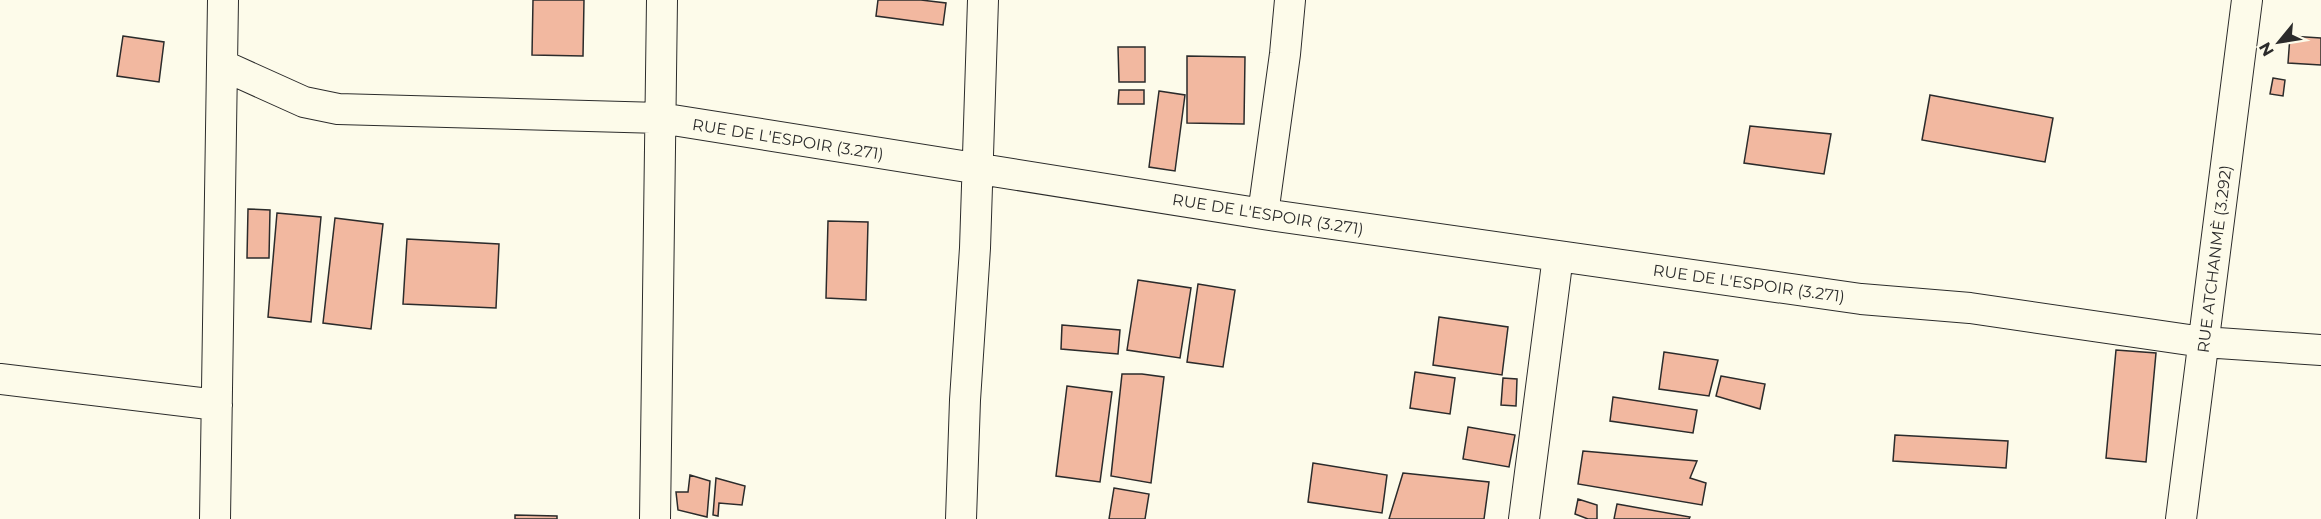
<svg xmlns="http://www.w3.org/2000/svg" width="2321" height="519" viewBox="0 0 2321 519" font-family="Montserrat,sans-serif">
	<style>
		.building { fill: #f2b8a0; stroke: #2b2b2b; stroke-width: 1.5 }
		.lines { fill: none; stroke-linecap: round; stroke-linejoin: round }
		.street-casing { stroke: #2b2b2b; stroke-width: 32 }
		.street { stroke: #fdfbea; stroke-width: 30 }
		.labels { text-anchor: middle; stroke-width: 4.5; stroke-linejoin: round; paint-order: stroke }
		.street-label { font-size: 16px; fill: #2b2b2b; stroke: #fdfbea }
	</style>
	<rect width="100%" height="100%" fill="#fdfbea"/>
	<path class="building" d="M533,0H584L583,56L532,55Z
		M878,0H921L946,3L943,25L876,16Z
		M123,36L164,42L159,82L117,76Z
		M2290,36L2321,38V65L2288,63Z
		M1118,47H1145V82H1119Z
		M1187,56L1245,57L1244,124L1187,123Z
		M2273,78L2285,80L2283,96L2270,94Z
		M1119,90H1144V104H1118Z
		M1159,91L1185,95L1175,171L1149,167Z
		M1930,95L2053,118L2045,162L1922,140Z
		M1750,126L1831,134L1824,174L1744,163Z
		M248,209L270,210L269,258H247Z
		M277,213L321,217L311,322L268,317Z
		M335,218L383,224L371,329L323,323Z
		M828,221L868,222L866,300L826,298Z
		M407,239L499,244L496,308L403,304Z
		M1138,280L1191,288L1180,358L1127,350Z
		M1198,284L1235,290L1223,367L1187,362Z
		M1439,317L1508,327L1502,375L1433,365Z
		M1062,325L1120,330L1118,354L1061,349Z
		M2116,350L2156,353L2146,462L2106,458Z
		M1664,352L1718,360L1709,396L1659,389Z
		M1415,372L1455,378L1450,414L1410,408Z
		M1122,374H1142L1164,377L1151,483L1111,476Z
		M1721,376L1765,384L1760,409L1716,396Z
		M1503,378L1517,379L1516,406L1501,405Z
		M1067,386L1112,392L1100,482L1056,476Z
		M1613,397L1697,410L1693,433L1610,421Z
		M1468,427L1515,435L1509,467L1463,459Z
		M1895,435L2008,441L2006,468L1893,461Z
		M1583,451L1697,461L1690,478L1706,483L1702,505L1578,484Z
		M1313,463L1387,475L1382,513L1308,502Z
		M1403,473L1489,482L1484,519H1389Z
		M690,475L710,481L707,517L678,510L676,492H688Z
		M716,478L745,486L742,505L719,503L718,516L713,515Z
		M1114,488L1149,494L1145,519H1109Z
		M1578,499L1597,505V519H1588L1575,514Z
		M1617,504L1690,517L1689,519H1614Z
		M515,515L557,516V519H515Z"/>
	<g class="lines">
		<g class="street-casing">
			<path id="street" d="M222,65L304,102L338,109L660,118L1263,214L1861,299L1970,308L2203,342L2321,350
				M1263,214L1285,54L1290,0
				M0,379L217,405
				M215,519L223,0
				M655,519L662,0
				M961,519L965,400L975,248L983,0
				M1524,519L1558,256
				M2181,519L2247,0"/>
		</g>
		<use href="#street" class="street"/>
	</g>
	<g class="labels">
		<g class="street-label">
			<text transform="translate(788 139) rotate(9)" y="6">RUE DE L'ESPOIR (3.271)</text>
			<text transform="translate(1268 214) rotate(9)" y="6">RUE DE L'ESPOIR (3.271)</text>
			<text transform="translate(2214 259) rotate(-83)" y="6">RUE ATCHANMÈ (3.292)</text>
			<text transform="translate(1749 283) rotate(8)" y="6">RUE DE L'ESPOIR (3.271)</text>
		</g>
	</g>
	<g transform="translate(2279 42) rotate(240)" stroke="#fdfbea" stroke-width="4.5" paint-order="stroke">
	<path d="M0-4.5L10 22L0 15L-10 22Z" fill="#2b2b2b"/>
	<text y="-9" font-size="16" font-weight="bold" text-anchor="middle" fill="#2b2b2b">N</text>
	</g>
</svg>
